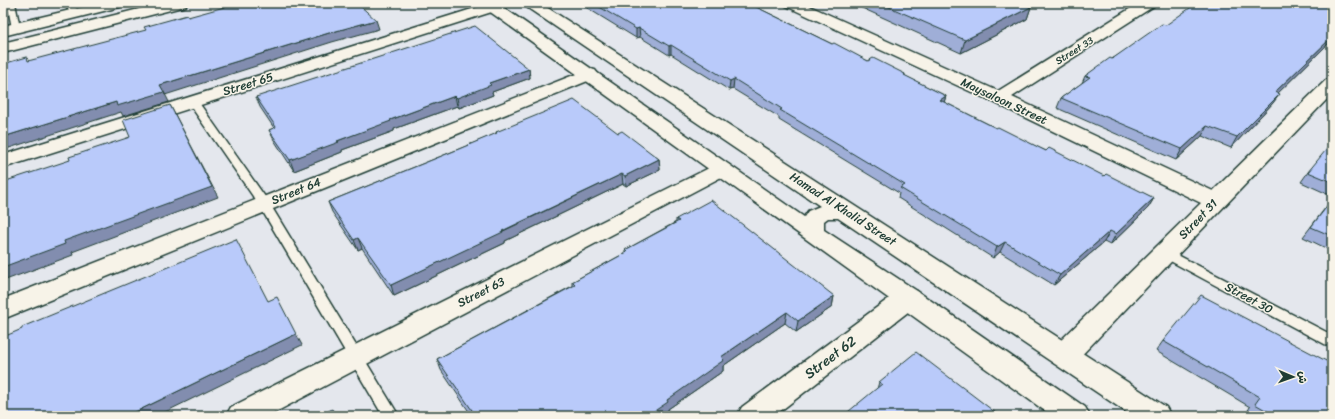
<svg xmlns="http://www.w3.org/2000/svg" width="1335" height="419" viewBox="0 0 1335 419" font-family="Sriracha,'Playpen Sans Arabic',sans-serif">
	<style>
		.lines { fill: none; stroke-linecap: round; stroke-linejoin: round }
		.lane-casing { stroke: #1f3d34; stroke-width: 3 }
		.street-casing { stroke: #1f3d34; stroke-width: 3 }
		.secondary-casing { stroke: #1f3d34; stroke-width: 3 }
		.lane { fill: #f7f3e8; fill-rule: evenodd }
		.street { fill: #f7f3e8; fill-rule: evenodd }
		.secondary { fill: #f7f3e8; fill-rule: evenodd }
		.wall { fill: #9faed7; stroke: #1f3d34 }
		.shaded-wall { fill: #828daf; stroke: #1f3d34 }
		.building { fill: #b9cafa; stroke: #1f3d34 }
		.labels { text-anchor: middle; stroke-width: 3; stroke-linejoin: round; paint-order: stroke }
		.far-street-label { font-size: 10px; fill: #1f3d34; stroke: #f7f3e8 }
		.street-label { font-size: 12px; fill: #1f3d34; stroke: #f7f3e8 }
		.near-street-label { font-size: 14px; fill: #1f3d34; stroke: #f7f3e8 }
	</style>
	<rect width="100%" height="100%" fill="#e4e7ed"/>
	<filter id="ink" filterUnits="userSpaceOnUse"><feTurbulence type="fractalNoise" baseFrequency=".025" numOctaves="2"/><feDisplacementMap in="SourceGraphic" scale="8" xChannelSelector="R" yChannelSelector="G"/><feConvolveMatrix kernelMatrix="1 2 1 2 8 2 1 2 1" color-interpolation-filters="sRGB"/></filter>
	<g filter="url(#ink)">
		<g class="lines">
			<g class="lane-casing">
				<path id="lane" d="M7,3H15L20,28L19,30L16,31L12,28Z
					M64,3H72L76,8L84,13L80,15L70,12Z
					M193,99L197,100L268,201L399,416H383L259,205L188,102Z
					M1166,249L1332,335V348L1161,256L1160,253L1161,250Z"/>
			</g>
			<g class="street-casing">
				<path id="street" d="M495,3L498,4L500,7L498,10L3,168V155L488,4Z
					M784,3H803L998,91L1139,3H1156L1154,6L1012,97L1213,191L1326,80L1332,79V94L1074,363L1064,366L1054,363L1050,355L1054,347L1201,203L993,102L786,6Z
					M589,69L595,70L598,74L595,78L3,319V299Z
					M722,163L729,165L732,169L729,173L268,416H226L231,407L715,165Z
					M908,289L917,291L921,298L917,305L774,416H737L742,407L899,291Z"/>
			</g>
			<g class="secondary-casing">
				<path id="secondary" d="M100,3L122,4L120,7L3,36V26Z
					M163,3H188L186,6L3,53V43Z
					M480,3H497L804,217L808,211L820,206L525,6L523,3H540L1166,407L1171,416H1132L838,218H828L824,221V230L917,291L1085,407L1090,416H1052L482,6Z"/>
			</g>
			<use href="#lane" class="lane"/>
			<use href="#street" class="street"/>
			<use href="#secondary" class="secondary"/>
		</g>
		<path class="wall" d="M579,3H748L832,44L868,61L905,74V76L946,96L944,102L996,128L1046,151L1154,198L1148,208L1110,245L1104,242L1054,285L1000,252L993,258L898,198L899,193L779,120V117L733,89L729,90L671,54L669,55L640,37L636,38Z
			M851,3H1022L1031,7L1027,19L961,53Z
			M1332,3V40L1278,93L1273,103L1231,148L1202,136L1176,160L1057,108L1061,98L1082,83L1085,76L1166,25Z
			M529,69L530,78L492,92L493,95L459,108L457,106L394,129V131L342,150V152L294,171L274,140L269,130L274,128L260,107L256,97Z
			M496,132L618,133L659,159L660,170L626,186L623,184L505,241V243L394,296L362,248L358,250L332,212L328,202L496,134Z
			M1332,146V196L1301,182L1308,172Z
			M1332,199V251L1303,237Z
			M676,219L834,296L832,307L796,332L785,323L723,366V371L668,409V412L663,416H472L441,370L437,359L572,286V282L625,253V250L676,222Z
			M1163,341L1332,416H1249L1246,414L1250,407L1156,351Z
			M879,382L1000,416L877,389Z"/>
		<path class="shaded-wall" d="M1031,7L1027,19L961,53L965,40Z
			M376,20L379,29L332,42L165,95L160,85L329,33Z
			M639,28L640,37L636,38V29Z
			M1332,37V40L1269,102L1275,92Z
			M671,45V54L669,55V46Z
			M529,69L530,78L492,92L493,95L459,108L457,98L489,83Z
			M734,79L733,89L729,90L730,81Z
			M164,92L169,102L123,116L121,112L3,150V137L116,102Z
			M1280,94L1273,103L1231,148L1237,137Z
			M455,96L457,106L394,129V131L342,150V152L294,171L290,160L390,120Z
			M946,96L943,106L940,100Z
			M170,105L218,197L72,252L73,255L3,281V267Z
			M1207,126L1202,136L1176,160L1182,149Z
			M659,159L660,170L626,186L625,176Z
			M622,174L623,184L505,241V243L394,296L391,285Z
			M1154,198L1148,208L1110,245L1116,234Z
			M1110,231L1104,242L1054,285L1060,275Z
			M358,238L362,248L358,250L354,240Z
			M1005,242L1000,252L993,258L997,247Z
			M834,296L832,307L796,332L798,321Z
			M787,312L785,323L723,366V371L668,409V412L663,416H647L667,400L721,357Z
			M296,334L302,345L157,416H127Z"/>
		<path class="building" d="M239,3H342L345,5L352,3H357L376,20L329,33L160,85L164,92L117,106L116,102L3,137V64L27,57L28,61L146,30L144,27L187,15L188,17Z
			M593,3H748L832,44L834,43L868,61L873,58L905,74L904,75L946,96L940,100L996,128L998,127L1046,151L1049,148L1104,176L1106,174L1154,198L1116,234L1110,231L1060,275L1005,242L997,247L900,188L905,185L780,110L782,109L734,79L730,81L671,45L669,46L639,28L636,29Z
			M880,3H1022L1031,7L965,40Z
			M1197,3H1332V37L1275,92L1280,94L1237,137L1207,126L1182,149L1061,98L1090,77L1085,76L1110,58L1112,59L1162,24L1166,25Z
			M475,26L529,69L489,83L491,85L457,98L455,96L390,120L391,121L337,141L339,142L290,160L269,130L276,127L256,97Z
			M574,100L618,133L622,131L659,159L625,176L622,174L502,231L503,232L391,285L358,238L354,240L328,202L454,151L497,133L496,132Z
			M170,105L212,187L64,241L65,244L3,267V182L70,160L69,157L130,137L123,120Z
			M1330,145L1332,146V182L1308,172Z
			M711,200L834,296L798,321L787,312L721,357L724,360L667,400L668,402L647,416H476L437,359L575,285L572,282L627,252L625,250L679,221L676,219Z
			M1332,200V236L1311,227Z
			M236,239L268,301L277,297L296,334L127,416H3V337L22,329V327Z
			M1201,295L1332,364V416H1276L1255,404L1260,397L1163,341Z
			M916,352L1000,416H843L882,384L879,382Z
			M332,409L336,416H320Z"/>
	</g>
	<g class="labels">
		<g class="far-street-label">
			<text transform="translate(1074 50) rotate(-32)" y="4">Street 33</text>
		</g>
		<g class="street-label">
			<text transform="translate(248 84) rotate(-17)" y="4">Street 65</text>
			<text transform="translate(1004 101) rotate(25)" y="4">Maysaloon Street</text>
			<text transform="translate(296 191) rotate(-22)" y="4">Street 64</text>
			<text transform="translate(843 209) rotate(33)" y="4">Hamad Al Khalid Street</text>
			<text transform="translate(1198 219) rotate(-46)" y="4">Street 31</text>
			<text transform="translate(481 292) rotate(-27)" y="4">Street 63</text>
			<text transform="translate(1249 298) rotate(28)" y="4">Street 30</text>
		</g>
		<g class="near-street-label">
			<text transform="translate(830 357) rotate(-37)" y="5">Street 62</text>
		</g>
	</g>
	<rect width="1335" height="419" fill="none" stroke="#f7f3e8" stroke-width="16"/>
	<rect x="8" y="8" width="1319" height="403" fill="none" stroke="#1f3d34" stroke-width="1.5" filter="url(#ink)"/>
	<g transform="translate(1293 377) rotate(92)" stroke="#f7f3e8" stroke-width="3" paint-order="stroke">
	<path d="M0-3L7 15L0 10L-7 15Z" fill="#1f3d34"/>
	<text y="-6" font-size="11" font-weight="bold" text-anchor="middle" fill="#1f3d34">ش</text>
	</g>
</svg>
